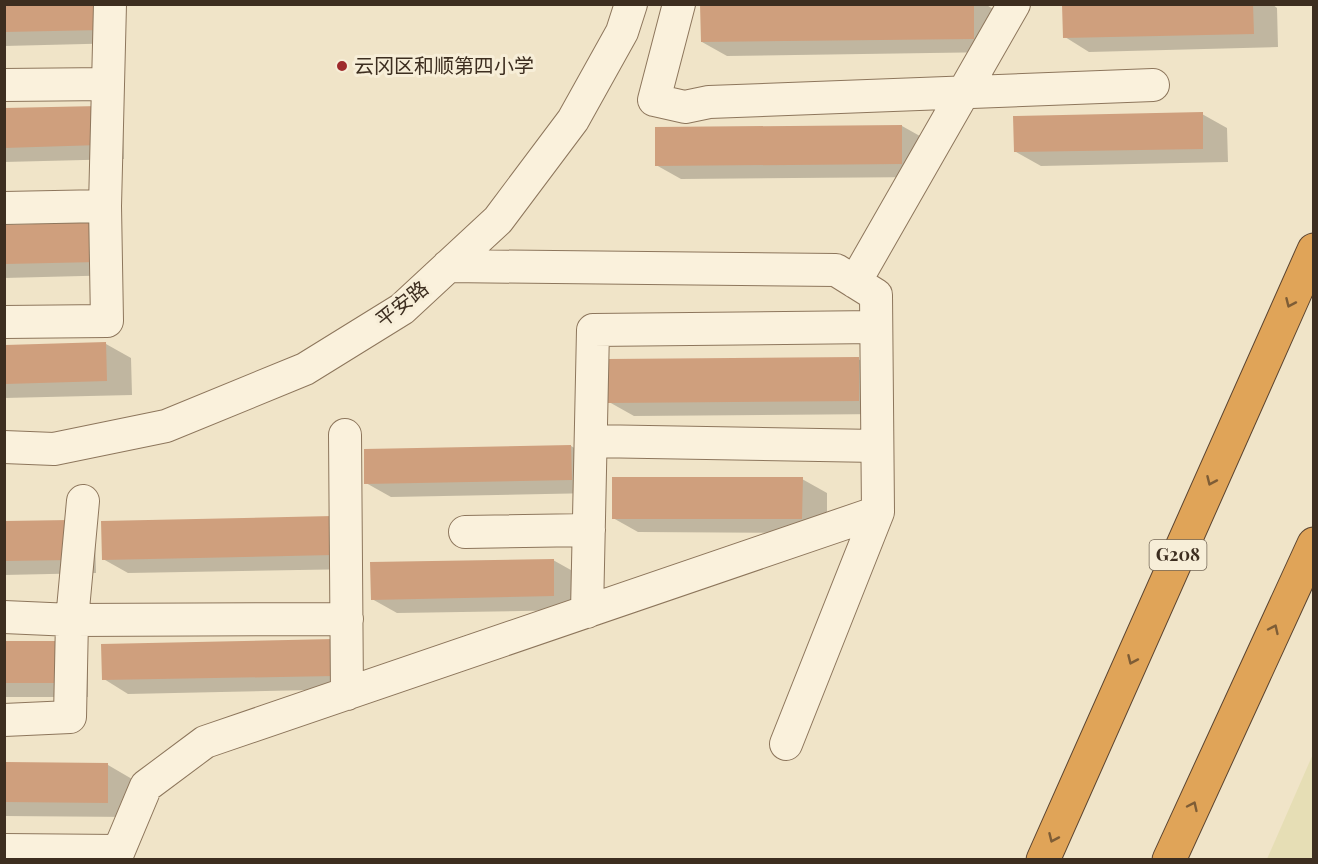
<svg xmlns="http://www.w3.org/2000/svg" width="1318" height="864" viewBox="0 0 1318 864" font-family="'Playfair Display','Noto Sans SC',serif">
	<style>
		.farmland { fill: #e6deb5 }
		.shadow { fill: #0003 }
		.building { fill: #cf9f7d }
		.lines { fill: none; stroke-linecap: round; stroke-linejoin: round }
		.minor-casing { stroke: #8d765c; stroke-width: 34 }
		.highway-casing { stroke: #5b4430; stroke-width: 35 }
		.minor { stroke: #faf1dc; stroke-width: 32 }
		.highway { stroke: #e0a458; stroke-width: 33 }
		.oneway { stroke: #7e5d36 }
		.poi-dot { fill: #9e2a2b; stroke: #f7eed8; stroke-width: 2 }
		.labels { text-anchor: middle; stroke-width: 6; stroke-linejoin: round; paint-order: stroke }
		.shield { fill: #f7eed8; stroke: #756857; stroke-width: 1.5 }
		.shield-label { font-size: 18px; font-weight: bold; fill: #3d2e20 }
		.poi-label { font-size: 20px; fill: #3d2e20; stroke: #f7eed8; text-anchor: start }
		.street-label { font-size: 20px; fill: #3d2e20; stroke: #f7eed8 }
	</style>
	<rect width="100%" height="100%" fill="#f0e4c8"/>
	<path class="farmland" d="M1313,754V859H1267Z"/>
	<path class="shadow" d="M4,4L125,6L126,43L4,46Z
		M702,4H985L998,12V52L727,56L702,42Z
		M1064,4H1272L1277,8L1278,47L1089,52L1065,37Z
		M98,108L123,122L124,159L4,162V110Z
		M1202,114L1227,128L1228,162L1041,166L1016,152Z
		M902,126L927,140V177L681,179L656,165Z
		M96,224L121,238L122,275L4,278V226Z
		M106,344L131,358L132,395L4,398V346Z
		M858,359L883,373V414L634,416L609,402Z
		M571,446L596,461V493L391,497L366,483L365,450Z
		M802,479L827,493V533L638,532L613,518Z
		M332,518L358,569L128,573L103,559Z
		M70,521L95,536L96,573L4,575V523Z
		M553,560L578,574L579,610L397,613L372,599Z
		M333,640L359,689L128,694L104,679Z
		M4,643H63L88,657V697H4Z
		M4,764L108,765L132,779V817L4,816Z"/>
	<path class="building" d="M4,4H101L102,30L4,32Z
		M700,4H974V39L701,42Z
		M1062,4H1253L1254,34L1063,38Z
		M99,106L100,145L4,148V108Z
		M1203,112V149L1014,152L1013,116Z
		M902,125V164L655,166V127Z
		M97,222L98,262L5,264V225Z
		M106,342L107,381L5,384V345Z
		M859,357V401L608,403L607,359Z
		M571,445L572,480L364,484V449Z
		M612,477H803L802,519H612Z
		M333,516V555L102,560L101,521Z
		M70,520L71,560L5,561V521Z
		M554,559V596L371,600L370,562Z
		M334,639V676L102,680L101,644Z
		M4,641H64V683H4Z
		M5,762L108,763V803L5,802Z"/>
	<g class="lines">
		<g class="minor-casing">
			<path id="minor" d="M679,4L654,100L685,107L709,102L1153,85
				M4,85L108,84
				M4,208L105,206
				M448,266L836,270L876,295L878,512L786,744
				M855,282L1014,4
				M4,322L107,321L105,206L110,4
				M345,435L347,694
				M591,441L877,446
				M4,447L54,449L166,426L305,369L402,309L498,220L573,120L622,32L631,4
				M465,532L589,530
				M587,612L593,330L876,327
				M4,617L72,620L347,619
				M4,720L70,717L72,620L83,501
				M4,850L118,851
				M115,860L146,786L205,742L878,512"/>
		</g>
		<g class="highway-casing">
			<path id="highway" d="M1043,860L1314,250
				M1169,860L1314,544"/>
		</g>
		<use href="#minor" class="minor"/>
		<use href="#highway" class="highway"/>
	</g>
	<defs><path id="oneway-chevron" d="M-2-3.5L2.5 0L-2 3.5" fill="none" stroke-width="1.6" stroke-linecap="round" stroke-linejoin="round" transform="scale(1.5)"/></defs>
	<g class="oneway">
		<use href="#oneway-chevron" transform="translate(1290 303) rotate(114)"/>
		<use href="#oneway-chevron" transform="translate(1211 481) rotate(114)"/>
		<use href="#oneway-chevron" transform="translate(1274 629) rotate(-65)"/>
		<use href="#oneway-chevron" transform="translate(1132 660) rotate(114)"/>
		<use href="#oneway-chevron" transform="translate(1193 806) rotate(-65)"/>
		<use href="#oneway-chevron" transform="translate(1053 838) rotate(114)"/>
	</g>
	<circle class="poi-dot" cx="342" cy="66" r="6"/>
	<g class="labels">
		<rect class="shield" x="1149.5" y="540" width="57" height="30" rx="4.5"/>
		<g class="shield-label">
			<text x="1178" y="561">G208</text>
		</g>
		<g class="poi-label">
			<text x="354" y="73">云冈区和顺第四小学</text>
		</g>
		<g class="street-label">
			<text transform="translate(402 304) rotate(-38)" y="7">平安路</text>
		</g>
	</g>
	<rect width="1318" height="864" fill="none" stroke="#3d2e20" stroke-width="12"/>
</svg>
